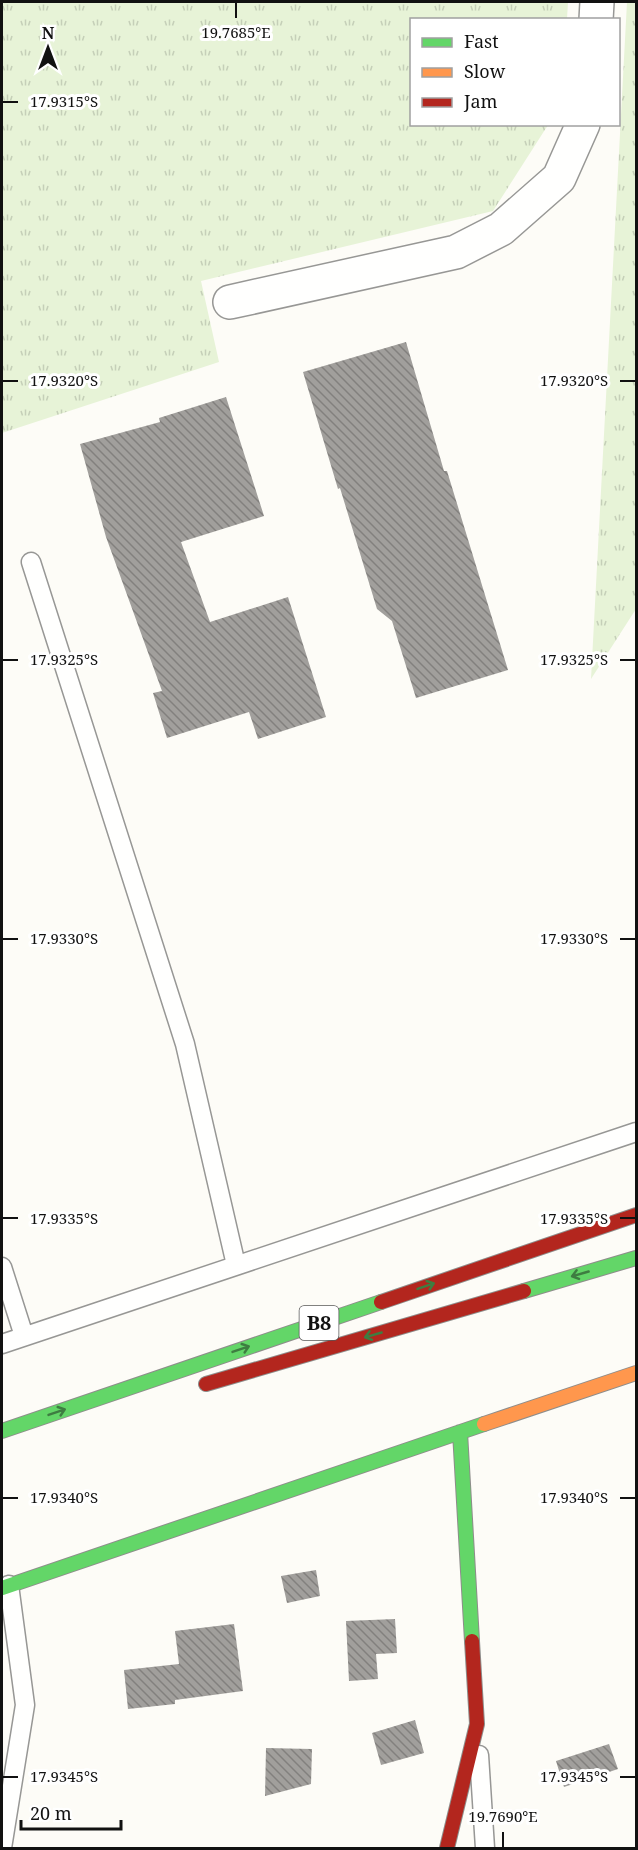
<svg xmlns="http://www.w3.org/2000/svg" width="638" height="1850" viewBox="0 0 638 1850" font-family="'Noto Serif',serif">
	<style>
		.grass { fill: url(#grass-tufts) }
		.building { fill: url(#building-back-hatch) }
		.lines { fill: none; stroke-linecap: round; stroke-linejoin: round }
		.lane-casing { stroke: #979795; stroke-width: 21 }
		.street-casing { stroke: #979795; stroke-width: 36 }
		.fast-casing { stroke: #8e8d8b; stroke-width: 16 }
		.slow-casing { stroke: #8e8d8b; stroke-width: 16 }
		.jam-casing { stroke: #8e8d8b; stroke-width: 16 }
		.lane { stroke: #fffffe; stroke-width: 18 }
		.street { stroke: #fffffe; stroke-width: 33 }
		.fast { stroke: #63d668; stroke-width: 14 }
		.slow { stroke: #ff974d; stroke-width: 14 }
		.jam { stroke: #b3261e; stroke-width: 14 }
		.oneway { stroke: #3e7d41 }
		.ticks { fill: none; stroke: #111; stroke-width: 2 }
		.labels { text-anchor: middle; stroke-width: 6; stroke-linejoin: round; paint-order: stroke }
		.shield { fill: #fff; stroke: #585858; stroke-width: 1.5 }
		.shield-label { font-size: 20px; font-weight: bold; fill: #111 }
		.ticks-label { font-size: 15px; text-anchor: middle; fill: #111; stroke: #fff; stroke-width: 6; stroke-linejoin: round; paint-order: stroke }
	</style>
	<defs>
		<pattern id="grass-tufts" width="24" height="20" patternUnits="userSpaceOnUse" patternTransform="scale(1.5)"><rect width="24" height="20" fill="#e7f3d7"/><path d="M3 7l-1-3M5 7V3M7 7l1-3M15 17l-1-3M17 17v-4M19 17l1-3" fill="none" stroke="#c5cfb8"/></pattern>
		<pattern id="building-back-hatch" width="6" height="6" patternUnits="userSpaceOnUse" patternTransform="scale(1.5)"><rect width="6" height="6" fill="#a19f9c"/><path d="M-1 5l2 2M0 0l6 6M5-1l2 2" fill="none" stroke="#82807e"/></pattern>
	</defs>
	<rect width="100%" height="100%" fill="#fdfcf7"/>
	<path class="grass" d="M2,2H568L567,19L412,20V124L548,125L493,211L201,281L219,362L2,433Z
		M627,2H636V609L591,679Z"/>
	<path class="building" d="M406,342L444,471H447L508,670L416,698L392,621L377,609L340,488L338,489L303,372Z
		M226,397L264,516L181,542L210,622L288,597L326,717L258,739L249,712L167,738L153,693L162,691L106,537L80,444L160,422L159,418Z
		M316,1570L320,1596L287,1603L281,1576Z
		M395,1619L397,1653L376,1654L378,1679L349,1681L346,1621Z
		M234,1624L243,1691L175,1700V1704L128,1709L124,1670L179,1664L175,1631Z
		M415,1720L424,1753L381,1765L372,1733Z
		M609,1744L618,1769L564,1787L556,1761Z
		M266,1748L312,1749L311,1784L265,1796Z"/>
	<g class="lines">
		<g class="lane-casing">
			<path id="lane" d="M31,562L185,1044L236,1265
				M2,1267L24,1336
				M2,1344L636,1132
				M479,1755L485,1848
				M2,1848L25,1705L9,1585"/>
		</g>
		<g class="street-casing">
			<path id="street" d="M596,20L597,2
				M230,302L456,252L501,229L559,178L583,124"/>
		</g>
		<g class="fast-casing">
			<path id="fast" d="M524,1291L636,1258
				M2,1431L381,1302
				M460,1432L472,1641
				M2,1588L484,1424"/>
		</g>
		<g class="slow-casing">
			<path id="slow" d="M484,1424L636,1373"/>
		</g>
		<g class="jam-casing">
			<path id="jam" d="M381,1302L636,1215
				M206,1384L524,1291
				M447,1848L477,1724L472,1641"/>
		</g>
		<use href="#lane" class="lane"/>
		<use href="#street" class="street"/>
		<use href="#fast" class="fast"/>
		<use href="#slow" class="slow"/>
		<use href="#jam" class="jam"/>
	</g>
	<defs><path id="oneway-shaft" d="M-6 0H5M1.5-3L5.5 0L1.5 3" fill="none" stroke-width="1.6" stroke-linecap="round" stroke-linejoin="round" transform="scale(1.5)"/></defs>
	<g class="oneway">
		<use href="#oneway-shaft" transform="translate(580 1274) rotate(164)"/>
		<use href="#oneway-shaft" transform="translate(426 1286) rotate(-19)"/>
		<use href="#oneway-shaft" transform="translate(373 1335) rotate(164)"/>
		<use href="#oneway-shaft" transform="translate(241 1349) rotate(-19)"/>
		<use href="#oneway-shaft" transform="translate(57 1412) rotate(-19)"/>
	</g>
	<path class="ticks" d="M236,3V18M3,102H18M3,381H18M620,381H635M3,660H18M620,660H635M3,939H18M620,939H635M3,1218H18M620,1218H635M3,1498H18M620,1498H635M3,1777H18M620,1777H635M503,1832V1847"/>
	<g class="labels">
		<rect class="shield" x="299.5" y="1306" width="39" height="34" rx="4.5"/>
		<g class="shield-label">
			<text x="319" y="1330">B8</text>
		</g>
	</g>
	<g class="ticks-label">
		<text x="236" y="38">19.7685°E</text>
		<text x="64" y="107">17.9315°S</text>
		<text x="64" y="386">17.9320°S</text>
		<text x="574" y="386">17.9320°S</text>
		<text x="64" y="665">17.9325°S</text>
		<text x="574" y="665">17.9325°S</text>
		<text x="64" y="944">17.9330°S</text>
		<text x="574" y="944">17.9330°S</text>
		<text x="64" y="1224">17.9335°S</text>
		<text x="574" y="1224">17.9335°S</text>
		<text x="64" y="1503">17.9340°S</text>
		<text x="574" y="1503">17.9340°S</text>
		<text x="64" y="1782">17.9345°S</text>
		<text x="574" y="1782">17.9345°S</text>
		<text x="503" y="1822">19.7690°E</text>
	</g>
	<rect width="638" height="1850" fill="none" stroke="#111111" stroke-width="6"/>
	<rect x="410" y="18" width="210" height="108" fill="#ffffff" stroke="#a0a0a0" stroke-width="1.5"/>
	<rect x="422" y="38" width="30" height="9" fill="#63d668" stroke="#a0a0a0" stroke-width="1.5"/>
	<text x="464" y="48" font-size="18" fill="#111111">Fast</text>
	<rect x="422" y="68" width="30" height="9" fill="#ff974d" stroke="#a0a0a0" stroke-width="1.5"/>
	<text x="464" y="78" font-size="18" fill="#111111">Slow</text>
	<rect x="422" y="98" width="30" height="9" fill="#b3261e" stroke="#a0a0a0" stroke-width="1.5"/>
	<text x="464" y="108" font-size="18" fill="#111111">Jam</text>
	<g transform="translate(48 48)" stroke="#ffffff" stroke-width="4.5" paint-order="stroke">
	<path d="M0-4.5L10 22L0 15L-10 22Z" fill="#111111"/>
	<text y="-9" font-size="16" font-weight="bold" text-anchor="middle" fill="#111111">N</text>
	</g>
	<path d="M21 1820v9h100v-9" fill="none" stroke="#111111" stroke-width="3"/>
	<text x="30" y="1820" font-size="18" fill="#111111" stroke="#ffffff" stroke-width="4.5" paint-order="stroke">20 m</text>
</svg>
